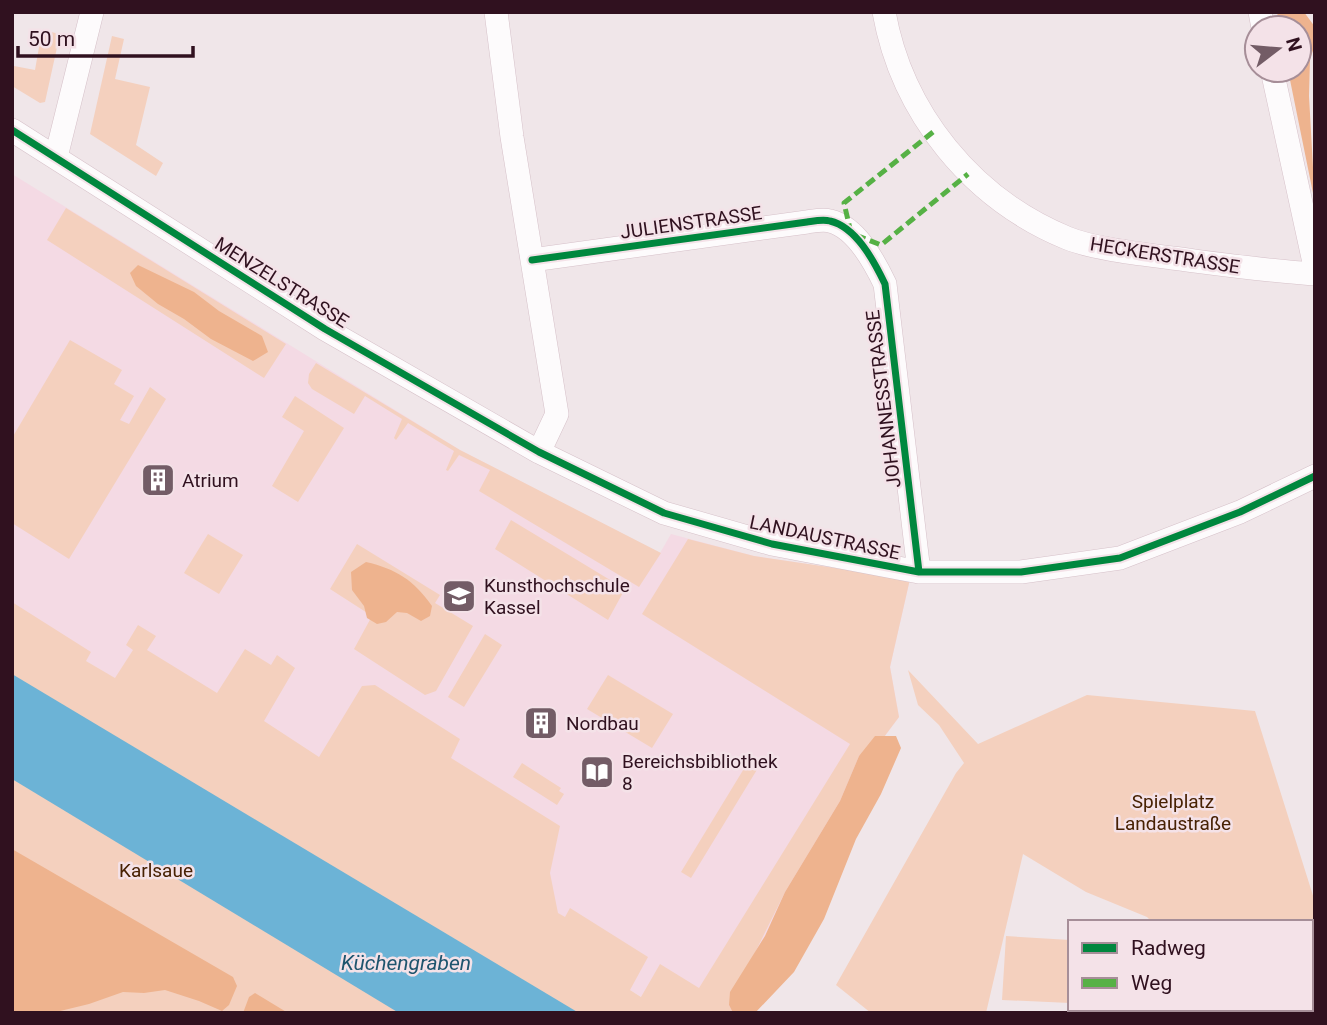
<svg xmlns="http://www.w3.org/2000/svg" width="1327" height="1025" viewBox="0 0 1327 1025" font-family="Roboto,sans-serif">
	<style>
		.built { fill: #f4dae4 }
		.green { fill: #f4d0be }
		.forest { fill: #eeb38e }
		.water { fill: #6cb3d6 }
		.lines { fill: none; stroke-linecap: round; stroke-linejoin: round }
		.street-casing { stroke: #d6c1c9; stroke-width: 24 }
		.street { stroke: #fdfbfc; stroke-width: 23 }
		.quiet { stroke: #56b145; stroke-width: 5; stroke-dasharray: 10 5; stroke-linecap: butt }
		.cycleway-casing { stroke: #f4e2e8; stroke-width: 11 }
		.cycleway { stroke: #00873e; stroke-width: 7 }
		.labels { text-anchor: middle; stroke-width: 5; stroke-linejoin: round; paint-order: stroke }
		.street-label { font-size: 19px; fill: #30111f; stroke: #f4e2e8 }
		.poi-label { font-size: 19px; fill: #30111f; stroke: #f4e2e8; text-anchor: start }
		.park-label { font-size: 19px; fill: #472103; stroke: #f4e2e8 }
		.water-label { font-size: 21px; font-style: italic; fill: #1e546e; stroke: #f4e2e8 }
	</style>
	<rect width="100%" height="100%" fill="#f0e6e9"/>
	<path class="built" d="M12,174L460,450L660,553L671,534L754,556L910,579L890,667L899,717L884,737L745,1013H668L86,661L12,613Z"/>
	<path class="green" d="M42,30L60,34L45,102L40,103L12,86L14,66L35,70Z
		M112,36L124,39L115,79L150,87L136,145L163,163L156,176L90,134Z
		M66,208L286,344L264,378L47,240Z
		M70,340L122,370L114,384L134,396L120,420L129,424L150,387L166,399L69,559L12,523V438Z
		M316,363L460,450L661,553L639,587L479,491L490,470L459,455L448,471L446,470L454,451L408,423L396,440L394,438L402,419L365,396L354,414L312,389L308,383L309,374Z
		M295,396L344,428L298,502L272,486L304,431L282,417Z
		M511,520L625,589L608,620L495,549Z
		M208,534L243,555L219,594L184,573Z
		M688,539L754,556L910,579L890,667L899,717L884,737L859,756L840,801L785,892L729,1005L733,1013H12V602L91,652L86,661L115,678L133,650L126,645L138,625L156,636L147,650L217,693L245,649L271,665L277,655L295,668L264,721L319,757L362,686L375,685L460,739L451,758L560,826L550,873L558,913L565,917L570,908L648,957L630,990L641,997L660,964L699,988L850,744L642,614Z
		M357,544L440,595L435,603L473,626L436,691L425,695L354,649L372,616L330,589Z
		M485,634L502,645L464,707L448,697Z
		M908,670L978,744L1087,695L1255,711L1315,902V980L1311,983V922H1152L1147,917L1086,892L1023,854L986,1013H871L836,985L956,773L964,763L939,725L918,705Z
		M608,675L673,714L652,748L587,709Z
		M748,762L758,768L691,878L681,872Z
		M522,763L561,788L559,791L564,794L557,805L513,777Z
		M1006,936L1070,940V1003L1002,1000Z"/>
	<path class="forest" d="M1277,12H1304L1315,27V45L1310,59L1309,96L1315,203L1288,70H1299V28H1280Z
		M138,265L194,292L219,311L262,336L268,352L253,361L211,339L184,319L158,304L136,286L130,273Z
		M366,562C396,569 414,580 432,606L430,616L421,621L407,613L397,612L386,622L377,624L367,618L364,606L352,590L351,572Z
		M875,736H896L901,748L881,794L856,839L824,919L794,972L755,1013H733L729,1005L730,992L765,936L785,892L840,801L859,756Z
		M12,849L233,977L237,986L229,1005L222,1011L199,1001L165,990L144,993L123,992L89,1004L52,1013H12Z
		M255,993L288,1013H243L249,997Z"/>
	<path class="water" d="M12,674L579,1013H399L12,779Z"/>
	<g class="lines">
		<g class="street-casing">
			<path id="street" d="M496,12L512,137L557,414L539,452
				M884,12C902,113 972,199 1067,238C1094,249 1142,254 1172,258C1219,264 1267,271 1315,274
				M1260,12L1263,28
				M1272,70L1315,267
				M12,130L325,329L539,452L664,513L772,544L919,572H1021L1120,558L1240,512L1315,476
				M56,157L92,12
				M532,260L807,222C814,221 823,219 830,221C856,227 874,261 885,284L919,572"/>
		</g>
		<use href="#street" class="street"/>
		<path class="quiet" d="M933,132L844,203L851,233L881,245L968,174"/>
		<g class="cycleway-casing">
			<path id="cycleway" d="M12,130L325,329L539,452L664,513L772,544L919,572H1021L1120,558L1240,512L1315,476
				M532,260L807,222C814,221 823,219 830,221C856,227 874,261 885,284L919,572"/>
		</g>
		<use href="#cycleway" class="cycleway"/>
	</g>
	<defs>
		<g id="building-square" transform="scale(1.75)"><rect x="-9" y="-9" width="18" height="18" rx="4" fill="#735c66" stroke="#f4e2e8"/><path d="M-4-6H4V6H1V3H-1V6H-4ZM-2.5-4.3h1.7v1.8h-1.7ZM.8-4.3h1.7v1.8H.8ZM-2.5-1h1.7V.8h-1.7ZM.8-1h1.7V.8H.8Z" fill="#fff"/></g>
		<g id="university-square" transform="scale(1.75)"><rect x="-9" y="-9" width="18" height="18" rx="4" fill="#735c66" stroke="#f4e2e8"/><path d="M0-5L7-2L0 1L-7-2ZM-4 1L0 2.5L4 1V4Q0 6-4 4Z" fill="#fff"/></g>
		<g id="library-square" transform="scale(1.75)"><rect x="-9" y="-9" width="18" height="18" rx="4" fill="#735c66" stroke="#f4e2e8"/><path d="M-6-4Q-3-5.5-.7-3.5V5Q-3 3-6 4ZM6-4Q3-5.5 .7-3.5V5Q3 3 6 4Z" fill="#fff"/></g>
	</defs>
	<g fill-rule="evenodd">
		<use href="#building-square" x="158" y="480"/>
		<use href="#university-square" x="459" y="596"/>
		<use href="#building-square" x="541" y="723"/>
		<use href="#library-square" x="597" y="772"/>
	</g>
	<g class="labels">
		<g class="street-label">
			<text transform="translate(691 222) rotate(-8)" y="7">JULIENSTRASSE</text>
			<text transform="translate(1165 255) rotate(9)" y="7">HECKERSTRASSE</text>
			<text transform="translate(282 282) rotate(32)" y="7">MENZELSTRASSE</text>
			<text transform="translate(883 399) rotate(-97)" y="7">JOHANNESSTRASSE</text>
			<text transform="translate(825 537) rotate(12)" y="7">LANDAUSTRASSE</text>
		</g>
		<g class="poi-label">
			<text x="182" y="487">Atrium</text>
			<text x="484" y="592">Kunsthochschule<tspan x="484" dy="22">Kassel</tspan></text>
			<text x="566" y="730">Nordbau</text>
			<text x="622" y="768">Bereichsbibliothek<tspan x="622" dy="22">8</tspan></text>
		</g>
		<g class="park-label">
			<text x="1173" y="808">Spielplatz<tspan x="1173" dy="22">Landaustraße</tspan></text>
			<text x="156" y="877">Karlsaue</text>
		</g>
		<g class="water-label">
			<text x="406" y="970">Küchengraben</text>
		</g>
	</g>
	<rect width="1327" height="1025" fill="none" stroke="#30111f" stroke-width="28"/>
	<rect x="1068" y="920" width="245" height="91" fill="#f4e2e8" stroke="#a68e98" stroke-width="2"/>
	<rect x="1082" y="943" width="35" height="10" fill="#00873e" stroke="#a68e98" stroke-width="2"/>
	<text x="1131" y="955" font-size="21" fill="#30111f">Radweg</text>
	<rect x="1082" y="978" width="35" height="10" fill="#56b145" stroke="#a68e98" stroke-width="2"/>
	<text x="1131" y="990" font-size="21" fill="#30111f">Weg</text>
	<g transform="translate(1278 49) rotate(74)"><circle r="33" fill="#f4e2e8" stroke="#a68e98" stroke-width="2"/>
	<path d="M0-5L12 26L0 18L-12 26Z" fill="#735c66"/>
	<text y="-10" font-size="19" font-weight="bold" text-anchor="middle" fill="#30111f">N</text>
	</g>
	<path d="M18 46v10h175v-10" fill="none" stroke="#30111f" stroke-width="3.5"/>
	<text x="28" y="46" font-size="21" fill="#30111f" stroke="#f4e2e8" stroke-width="5" paint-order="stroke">50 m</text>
</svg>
